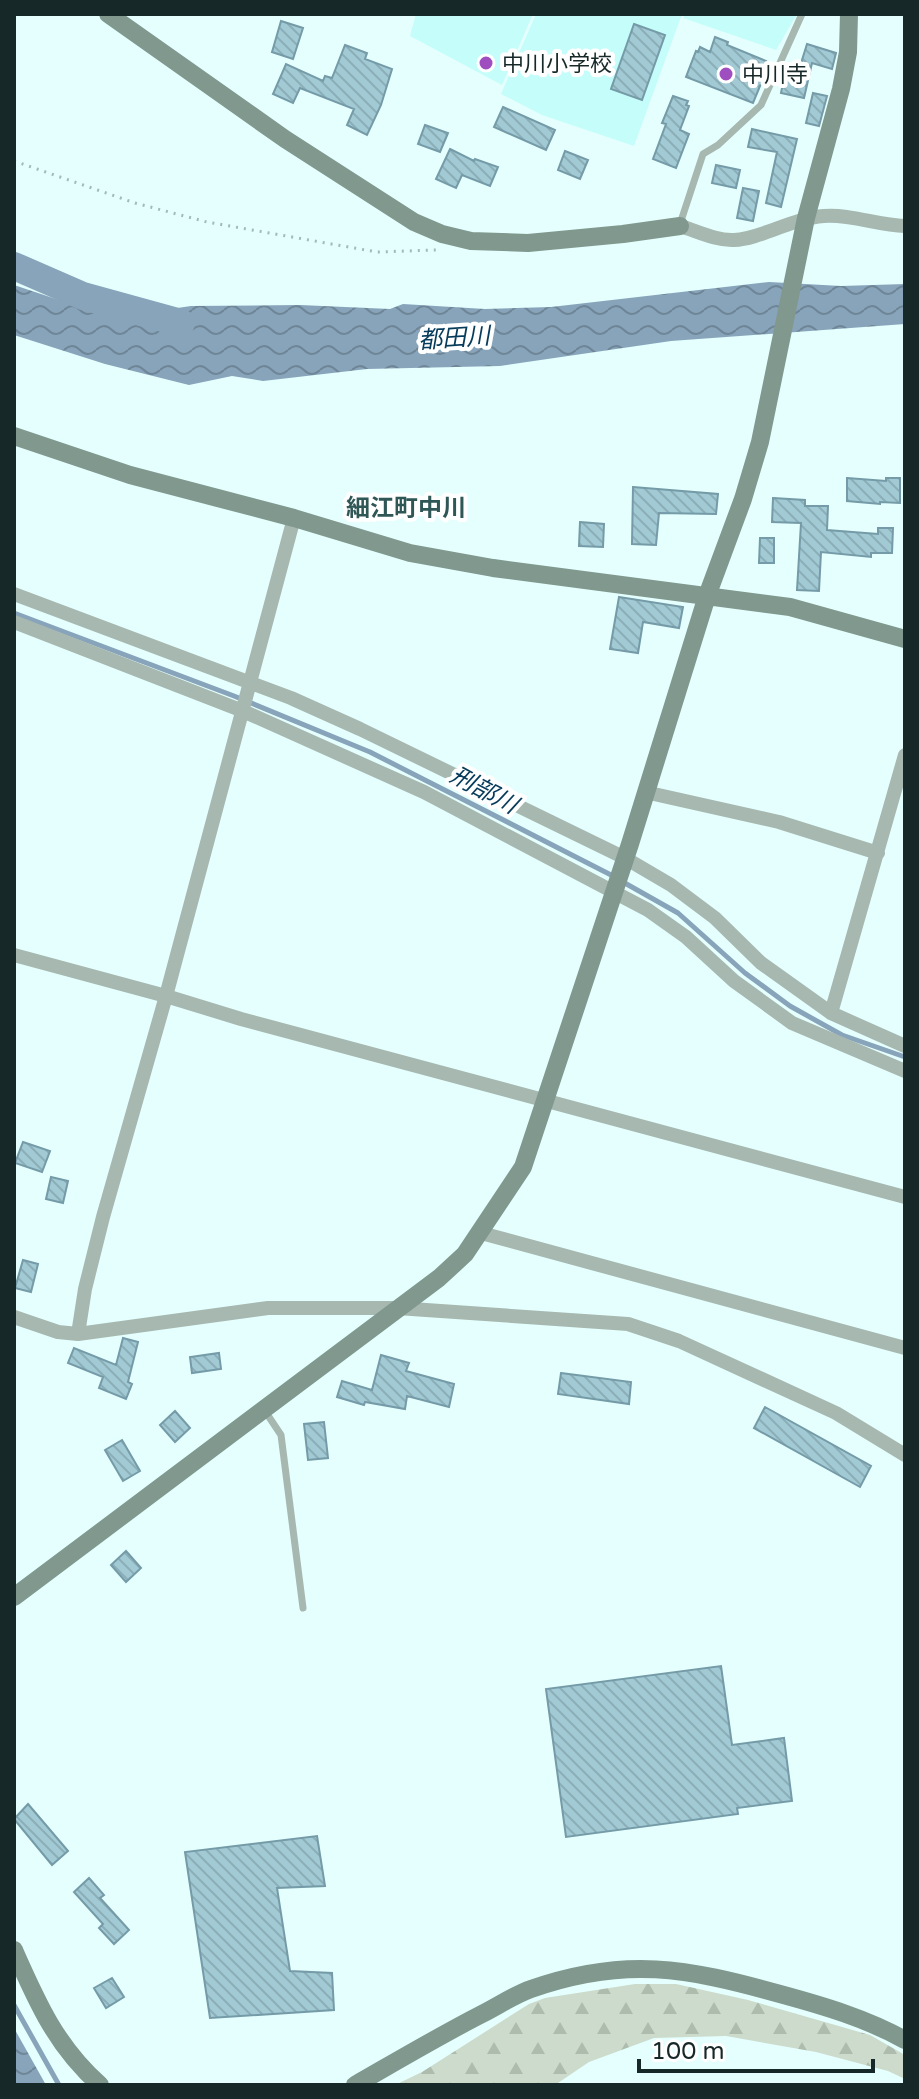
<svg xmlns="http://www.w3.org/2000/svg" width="919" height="2099" viewBox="0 0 919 2099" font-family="'Varela Round','Noto Sans JP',sans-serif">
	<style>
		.built { fill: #c5fdfa }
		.forest { fill: url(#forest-firs) }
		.water { fill: url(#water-waves) }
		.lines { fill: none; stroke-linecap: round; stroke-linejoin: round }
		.stream { stroke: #88a4ba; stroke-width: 5 }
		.river { stroke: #88a4ba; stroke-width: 28 }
		.building { fill: url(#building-back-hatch); stroke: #749ba7; stroke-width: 2 }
		.path { stroke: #a2bab9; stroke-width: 3; stroke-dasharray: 2 6; stroke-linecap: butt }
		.lane { stroke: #a7b8b1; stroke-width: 7 }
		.street { stroke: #a7b8b1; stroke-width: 14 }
		.secondary { stroke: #80988e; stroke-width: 18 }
		.poi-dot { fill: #9e4ebf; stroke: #fff; stroke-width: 3 }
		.labels { text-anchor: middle; stroke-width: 8; stroke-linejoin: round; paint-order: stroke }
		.poi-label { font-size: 22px; fill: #172828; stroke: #fff; text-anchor: start }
		.water-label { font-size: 24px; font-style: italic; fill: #073b5b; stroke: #fff }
		.neighbourhood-label { font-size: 24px; font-weight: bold; fill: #2f5756; stroke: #fff }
	</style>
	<defs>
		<pattern id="forest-firs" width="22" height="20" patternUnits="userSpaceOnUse" patternTransform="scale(2)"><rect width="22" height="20" fill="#ccdbcb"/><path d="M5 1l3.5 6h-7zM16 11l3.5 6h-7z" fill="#aebcae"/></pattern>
		<pattern id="water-waves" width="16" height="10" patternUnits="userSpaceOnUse" patternTransform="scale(2)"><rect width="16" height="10" fill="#88a4ba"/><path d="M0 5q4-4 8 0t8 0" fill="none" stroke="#6e8697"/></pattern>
		<pattern id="building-back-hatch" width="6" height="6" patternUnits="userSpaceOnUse" patternTransform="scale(2)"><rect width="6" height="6" fill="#a2cad5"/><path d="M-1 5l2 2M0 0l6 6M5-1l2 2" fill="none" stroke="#8baeb7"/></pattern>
	</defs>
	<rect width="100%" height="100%" fill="#e4fffd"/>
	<path class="built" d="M416,14H533L502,85L410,36Z
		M536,14H682L634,146L542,115L501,94Z
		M685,14H797L776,50L683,18Z"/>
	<path class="forest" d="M635,1984H676L748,2000L870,2035L905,2055V2079L888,2071L816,2052L726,2036L654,2038L589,2062L555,2085H395L422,2072L529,2004L545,1998Z"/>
	<path class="water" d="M769,282L841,286L905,284V324L671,341L500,366L367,369L263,381L232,376L189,385L105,364L14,335V285L92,311L123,316L191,306L300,305L390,309L403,304L485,309L551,307Z
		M14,2028L46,2085H14Z"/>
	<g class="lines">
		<path class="stream" d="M14,613L234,696L370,752L615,877
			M623,882L678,913L745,973L790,1006L842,1035L905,1057
			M14,2005L59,2085"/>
		<path class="river" d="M14,266L83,296L181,323"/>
	</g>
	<path class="building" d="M281,21L303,28L293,59L272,52Z
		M634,24L665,35L642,100L611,89Z
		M715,37L728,42L727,45L766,61L763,68L767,69L753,103L686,77L696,51L698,52L700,47L710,52Z
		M807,44L836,53L832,69L812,63L804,98L781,93L785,73L797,76Z
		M345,45L367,53L365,59L392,69L381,105L367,135L347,125L354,109L300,88L293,103L273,94L286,64L323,81L325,76L332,78Z
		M813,93L827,96L819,126L806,123Z
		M673,96L688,101L686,105L689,106L680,130L689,134L676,168L653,159L666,124L662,123Z
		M503,107L555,130L546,150L494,127Z
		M425,125L448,133L440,152L418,144Z
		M752,129L797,139L781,207L766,203L777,152L748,147Z
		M450,149L474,161L475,159L498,167L490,186L462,175L456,188L436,179Z
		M565,151L588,160L580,179L558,170Z
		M716,165L740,170L736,188L712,183Z
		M743,188L759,191L753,221L737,218Z
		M847,478L886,481V478H900V503L880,502V504L847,501Z
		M633,487L718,494L716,514L659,513L656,545L632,544Z
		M773,498L805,500V506H828L827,530L878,534V528H893L892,553H871V557L821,552L819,591L797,590L801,523L772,522Z
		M580,522L604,524L603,547L579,546Z
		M760,538H774V563H759Z
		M619,597L683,607L679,628L643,622L638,653L610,649Z
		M23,1142L50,1151L42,1172L15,1163Z
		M51,1177L68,1181L63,1203L46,1199Z
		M23,1260L38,1264L31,1292L15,1288Z
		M123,1338L138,1342L128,1382L132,1384L126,1399L99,1388L103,1377L68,1363L74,1348L116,1365Z
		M219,1353L221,1369L192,1373L190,1357Z
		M381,1355L409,1363L406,1371L454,1384L449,1407L407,1396L405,1409L365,1402L364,1405L337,1397L342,1381L372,1390Z
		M561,1373L631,1382L629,1404L558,1394Z
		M765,1407L871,1466L860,1487L754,1428Z
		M175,1411L190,1428L175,1442L160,1425Z
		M324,1422L328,1458L308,1460L304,1424Z
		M122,1440L140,1471L123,1481L105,1450Z
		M126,1551L141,1568L126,1582L111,1565Z
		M721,1666L732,1745L784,1738L792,1801L737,1808L738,1814L566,1837L546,1689Z
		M28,1804L68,1851L52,1865L14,1819Z
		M317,1836L325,1886L277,1888L290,1971L332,1973L334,2010L210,2018L185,1852Z
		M89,1878L104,1895L100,1898L129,1930L114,1944L99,1928L103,1924L74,1892Z
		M112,1978L124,1997L106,2008L94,1988Z"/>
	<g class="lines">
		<path class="path" d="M14,161L135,203L207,222L377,252L436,250"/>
		<path class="lane" d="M680,224L703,154L718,145L761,105L802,14
			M265,1411L281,1435L303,1608"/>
		<path class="street" d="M680,226C697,231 716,241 734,240C761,239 792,218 824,216C851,214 877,225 905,226
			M14,594L291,698L360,729L625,858L671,885L715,918L761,963L831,1013L905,1046
			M14,622L243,711L424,792L648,910L686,937L734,981L792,1023L905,1071
			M645,792L779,822L878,853
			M14,955L166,996L241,1019L905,1197
			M831,1013L905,755
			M481,1233L905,1348
			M14,1317L58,1332L78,1334L268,1308H397L628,1324L679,1341L836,1413L905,1455
			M78,1334L85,1289L103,1217L166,996L294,518"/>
		<path class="secondary" d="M108,14L285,139L414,222L442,234L471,241L528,243L623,234L680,226
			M14,436L130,475L294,518L410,553L493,568L790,607L905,639
			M14,1597L439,1278L465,1254L523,1167L630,844L707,596L743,499L760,442L806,218L841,89L848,52L849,14
			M14,1950C37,2002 56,2046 100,2085
			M355,2085C397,2061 439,2036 482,2014C498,2006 514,1995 531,1989C625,1956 687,1968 780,1994C824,2006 865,2018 905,2040"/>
	</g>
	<g class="poi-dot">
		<circle cx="486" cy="63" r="8"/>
		<circle cx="726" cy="74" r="8"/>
	</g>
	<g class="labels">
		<g class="poi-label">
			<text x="502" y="71">中川小学校</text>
			<text x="742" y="82">中川寺</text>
		</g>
		<g class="water-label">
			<text transform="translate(454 338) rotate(-4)" y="8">都田川</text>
			<text transform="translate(484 790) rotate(28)" y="8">刑部川</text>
		</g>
		<g class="neighbourhood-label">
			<text x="406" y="516">細江町中川</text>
		</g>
	</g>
	<rect width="919" height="2099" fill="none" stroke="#172828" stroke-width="32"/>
	<path d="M639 2059v12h234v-12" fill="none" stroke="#172828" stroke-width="4"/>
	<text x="651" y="2059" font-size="24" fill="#172828" stroke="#ffffff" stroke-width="6" paint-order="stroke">100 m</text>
</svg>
